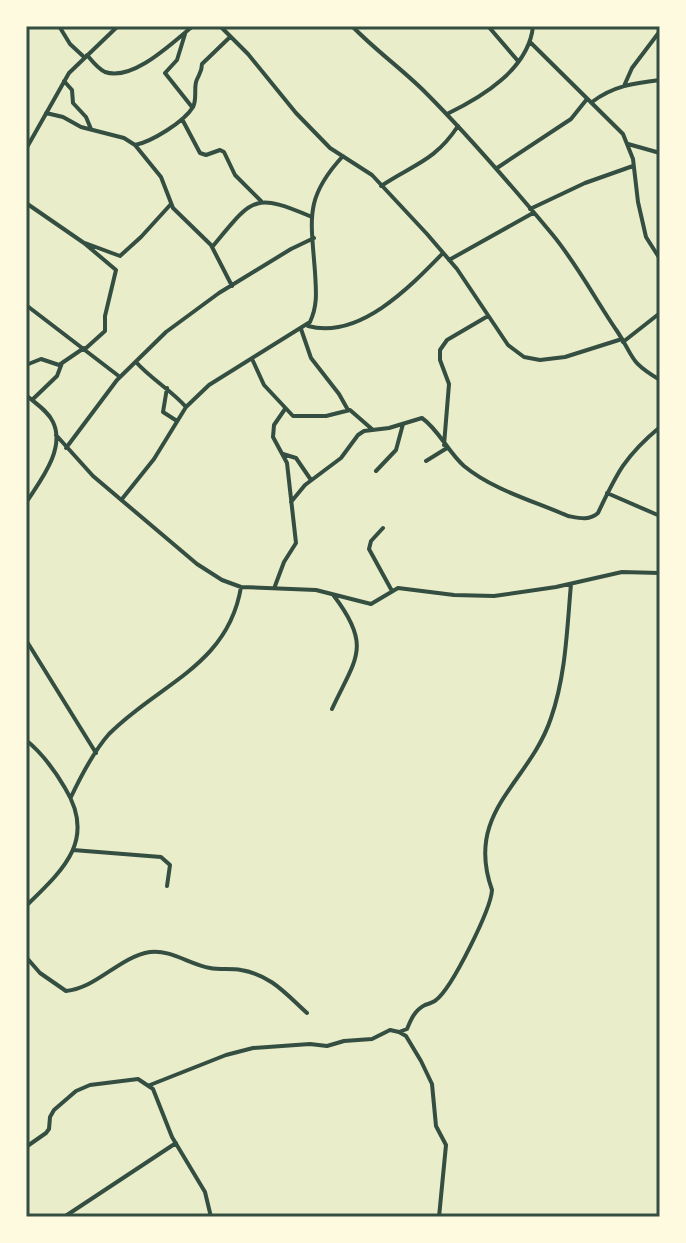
<svg xmlns="http://www.w3.org/2000/svg" width="686" height="1243" viewBox="0 0 686 1243" font-family="Cabin,sans-serif">
	<style>
		.lines { fill: none; stroke-linecap: round; stroke-linejoin: round }
		.minor { stroke: #344e41; stroke-width: 4 }
		.neatline { fill: none; stroke: #344e41; stroke-width: 3 }
	</style>
	<rect width="100%" height="100%" fill="#e9edc9"/>
	<g class="lines">
		<path class="minor" d="M59,26L70,44L84,57
			M220,26L248,54L296,113L330,148L372,175L427,234L457,269L508,345L524,357L540,360L565,357L622,339
			M352,26C375,50 402,69 425,92C470,137 511,185 552,234C577,264 595,299 617,331C635,358 628,361 660,380
			M488,26L518,61
			M185,34L177,60L165,73L192,107
			M530,42L623,134L633,159L638,202L646,237L660,259
			M87,55C92,61 98,69 105,72C133,82 173,42 193,26
			M64,81L72,90L73,103L86,117L91,129
			M624,86L632,68L660,31
			M592,102C613,86 634,83 660,80
			M46,113L63,117L81,127L124,138L135,145L161,177L173,208L211,245L232,286
			M447,114C482,97 529,69 533,26
			M182,119L200,153L206,155L220,150L224,152L235,175L261,201
			M628,144L660,153
			M135,145C151,142 184,122 193,107C197,99 194,90 196,82C198,75 202,73 202,64L230,37
			M26,149L69,73L118,26
			M497,168L571,119L587,99
			M381,186C414,164 435,161 458,126
			M26,203L84,243L116,270L105,316V331L85,349
			M530,209L585,183L633,166
			M85,243L120,256L141,237L171,204
			M213,246C253,198 253,192 312,217
			M449,260L533,213
			M26,305L120,377
			M308,326C359,340 410,287 443,253
			M301,329L311,358L339,394L348,410
			M623,342L660,313
			M253,361L264,385L293,416H326L350,410L373,430
			M136,362C151,379 171,390 186,407
			M26,365L41,359L59,365L84,348
			M167,388L163,412L177,421
			M26,395C35,403 48,411 53,422C66,449 40,481 26,503
			M32,400L57,376L62,363
			M56,435L93,476L197,564L222,580L241,587L316,590L371,604L398,588L454,595L494,596L556,587L622,572L660,573
			M444,445L449,384L440,360V350L447,340L488,316
			M66,448L117,380L166,332L219,293L291,249L314,238
			M283,454L296,458L311,480
			M426,461L447,448
			M376,471L396,450L403,424
			M607,493L660,516
			M122,499L154,459L186,407L209,385L310,322C318,305 316,290 315,272C311,218 304,198 343,156
			M291,502L305,485L341,458L358,435L364,431L389,428L422,418C439,430 448,452 464,466C493,490 534,501 568,516C579,518 589,521 598,513C617,473 625,456 660,427
			M383,528L371,541L369,549L392,591
			M275,586L284,562L296,543L287,463L273,437L274,425L285,409
			M26,640L96,753
			M332,709C355,659 373,647 334,596
			M26,740C43,754 54,769 65,788C97,840 63,870 26,906
			M71,797C81,776 93,752 109,734C158,684 228,666 241,587
			M73,850L161,857L170,865L167,886
			M26,957L40,973L66,991C97,988 119,957 150,952C170,949 191,965 210,968C220,970 231,968 241,970C271,975 286,994 307,1013
			M399,1032L407,1029C411,1019 415,1010 425,1005C428,1004 434,1002 436,1000C452,988 491,909 492,890C464,811 529,784 551,718C566,675 567,628 571,584
			M150,1085L226,1055L253,1048L310,1044L327,1046L344,1041L372,1039L390,1030L399,1032L406,1036L421,1061L432,1084L436,1126L446,1145L439,1217
			M26,1147L46,1133L49,1129L50,1117L54,1110L76,1091L90,1085L138,1079L153,1089L172,1137L205,1192L211,1217
			M64,1217L176,1143"/>
	</g>
	<rect width="686" height="1243" fill="none" stroke="#fefae0" stroke-width="56"/>
	<rect x="28" y="28" width="630" height="1187" class="neatline"/>
</svg>
